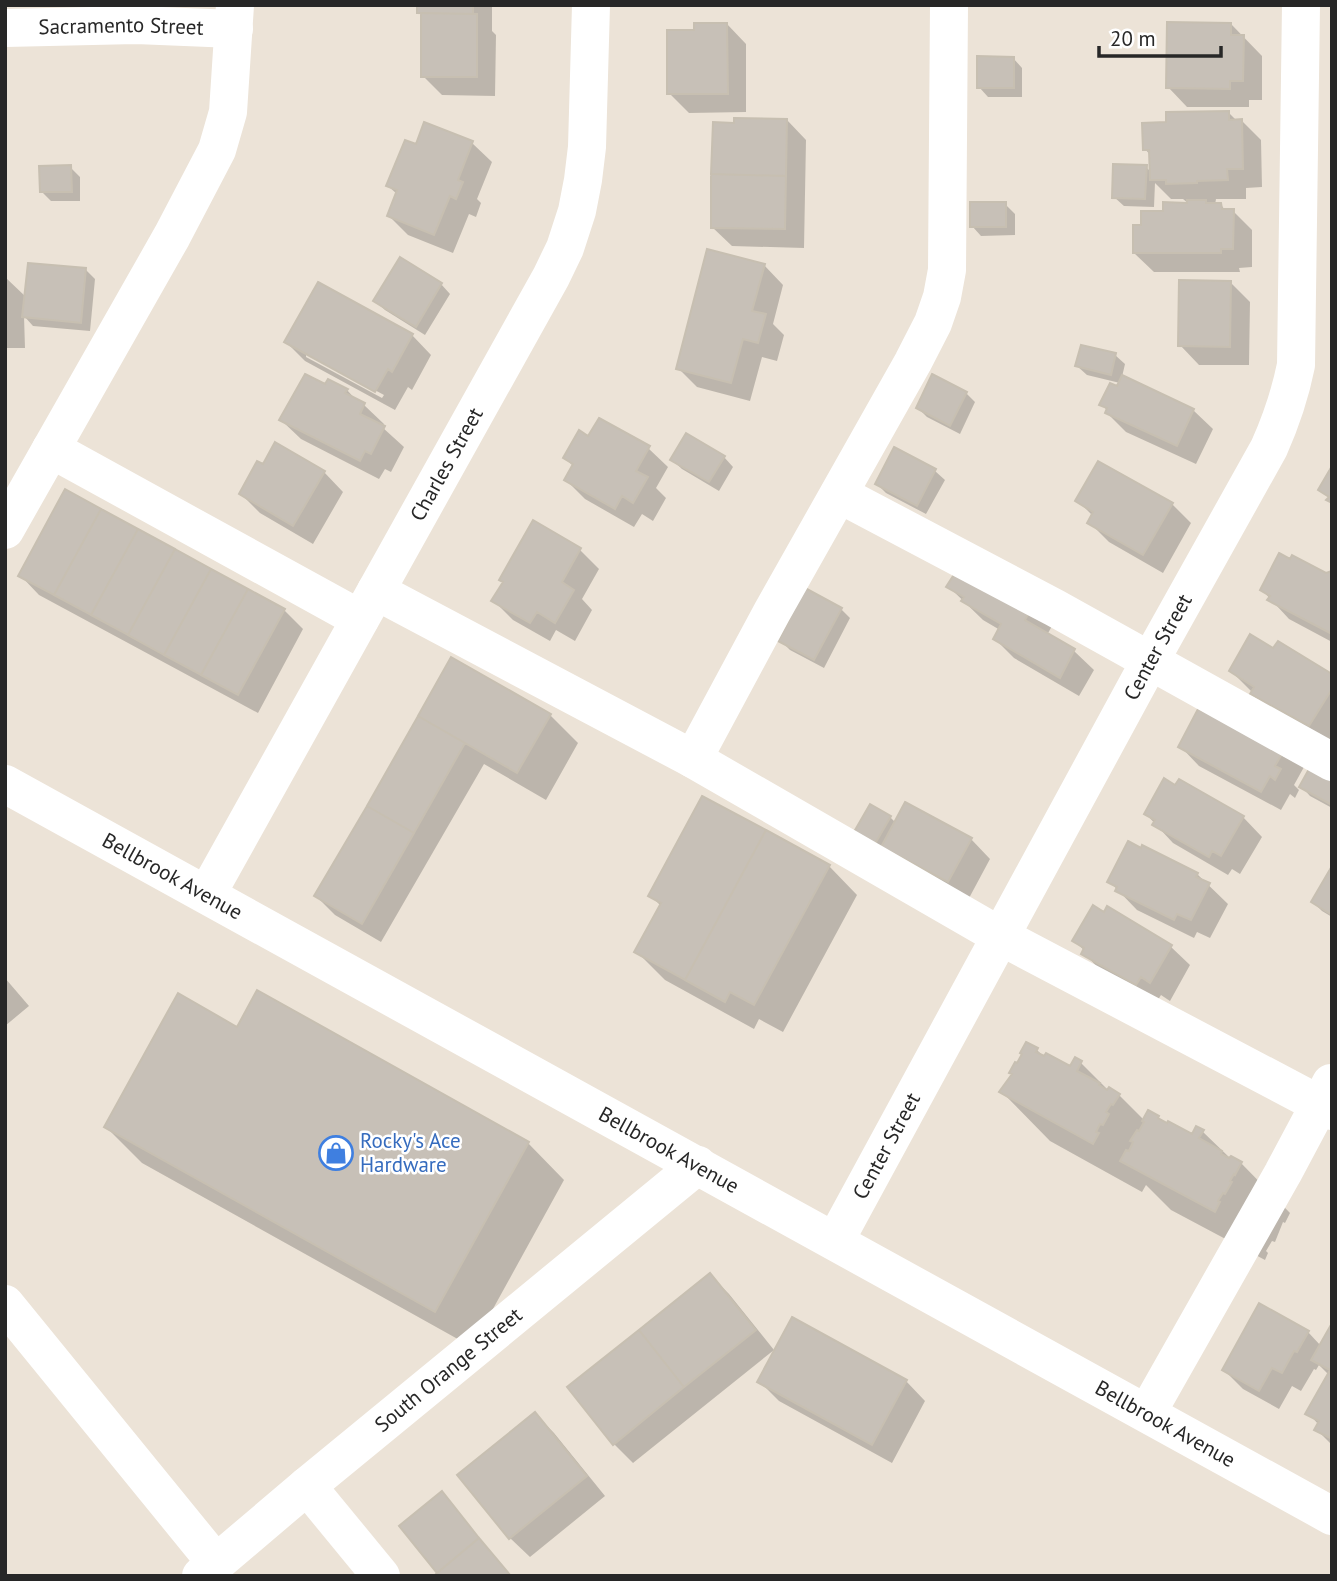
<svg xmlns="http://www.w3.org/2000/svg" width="1337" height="1581" viewBox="0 0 1337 1581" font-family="'PT Sans',sans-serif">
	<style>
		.shadow { fill: #0003; fill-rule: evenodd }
		.building { fill: #c7c0b7; stroke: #c7bfb1; stroke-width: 2 }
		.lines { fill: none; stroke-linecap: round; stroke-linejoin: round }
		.minor { stroke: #fff; stroke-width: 38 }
		.labels { text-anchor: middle; stroke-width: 5; stroke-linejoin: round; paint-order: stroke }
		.street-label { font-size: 21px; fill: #272727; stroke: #fff }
		.shop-label { font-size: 21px; fill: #366cbe; stroke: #fff; text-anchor: start }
	</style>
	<rect width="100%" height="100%" fill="#ece3d7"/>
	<path class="shadow" d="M418,5H492V31L496,35L495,96L442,95L423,76V17L418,12Z
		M727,24L746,44V112L689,113L669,93L696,32Z
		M1231,24L1262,56V100H1249V107H1187L1168,87Z
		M1013,58L1022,68V97H988L979,87Z
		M1229,113L1237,121H1242L1261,140L1262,187L1246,188V199H1216L1215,205H1221L1226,211H1233L1252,230V267L1239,268L1240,272H1154L1134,253L1165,213L1189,204L1183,199H1171L1155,183L1154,207L1124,206L1114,197L1146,167L1151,172V156L1145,149L1168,124Z
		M787,120L806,140L804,248L732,246L712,227L736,124Z
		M425,124L472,143L492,162L477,199L481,203L476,217L469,214L453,253L408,235L389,216L397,194L388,186L417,146Z
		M70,167L80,177V201H51L42,192Z
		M1005,204L1015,214V235L981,236L972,226Z
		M764,265L783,285L773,324L784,335L777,361L762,357L750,401L697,387L678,368Z
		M86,270L95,279L90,331L33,326L24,316L25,348H5V277L26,297Z
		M1231,283L1250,302L1249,365H1199L1180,345Z
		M441,284L450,294L425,335L385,310L375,301Z
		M412,335L431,355L412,390L408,387L395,410L305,361L286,342ZM306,353L384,395L382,398L306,357Z
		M1115,355L1125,364L1122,377L1193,410L1213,429L1196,464L1126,432L1107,413L1108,411L1101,404L1120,383L1087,375L1077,366Z
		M326,387L347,390L357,401L364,405L384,424L382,427L404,447L391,472L385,469L379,479L301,439L281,420Z
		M966,393L975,402L960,434L927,417L918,408Z
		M589,439L648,448L668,467L656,488L666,498L653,521L642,514L634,527L585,499L566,480L574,467L565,458Z
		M895,449L935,471L945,480L926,514L886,493L877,484Z
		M724,457L733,467L719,491L682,469L672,460Z
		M324,472L343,492L313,544L260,513L241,494Z
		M1078,501L1172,504L1191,523L1163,573L1109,542L1089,522L1093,516Z
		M534,523L580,550L599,569L582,599L592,610L575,641L556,630L550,641L513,620L494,601Z
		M1332,573V642L1289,619L1262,590Z
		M20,575L284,610L303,629L258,713L39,595Z
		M955,576L1052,626L1047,635L1074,651L1094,670L1079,696L1014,658L995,639L1000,630L983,620L949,587Z
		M841,609L850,618L824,668L790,650L780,640Z
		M1274,650L1332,676V740L1329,744L1272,712L1231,671Z
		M1199,712L1304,767L1294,785L1299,790L1295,798L1290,794L1281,810L1199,766L1180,746Z
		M550,715L578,743L546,800L484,764L381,942L335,915L316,896L420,716Z
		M1332,772V808L1310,796L1301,786Z
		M1176,787L1243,817L1262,837L1240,874L1232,869L1228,875L1173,843L1146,814Z
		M890,817L896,823L971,839L990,859L968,900L866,841Z
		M829,866L857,895L783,1032L759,1019L754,1029L665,980L637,952L661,906L651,896Z
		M1332,870V917L1322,911L1313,902Z
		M1197,874L1228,904L1210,938L1197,932L1194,938L1137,910L1109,881Z
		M1074,941L1170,946L1190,965L1170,1001L1161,995L1156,1003L1103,973L1084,953L1085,951Z
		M5,978L29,1006L5,1026Z
		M238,1029L528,1143L564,1180L472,1347L142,1163L106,1127Z
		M1037,1050L1045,1058L1070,1068L1081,1063L1109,1091L1119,1095L1144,1120L1158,1117L1163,1123L1192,1136L1202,1131L1231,1159L1241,1163L1290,1213L1285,1223L1283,1222L1275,1242L1272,1241L1266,1251L1268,1253L1265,1260L1171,1210L1146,1185L1142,1192L1050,1141L1001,1091Z
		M710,1275L729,1294L774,1350L633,1463L614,1444L569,1387Z
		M1332,1326V1445L1316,1429L1319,1425L1308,1413L1329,1375L1319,1365L1316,1370L1314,1369L1301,1391L1292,1386L1279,1409L1243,1389L1224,1370L1308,1332L1321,1346Z
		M759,1381H906L925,1401L892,1463L779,1401Z
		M535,1414L554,1433L605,1496L530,1557L510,1538L459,1475Z"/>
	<path class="building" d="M417,5H473V14L417,13Z
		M421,13L477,14V77H421Z
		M1167,22L1231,23V35H1244L1243,81H1230V89L1166,88Z
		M694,23H727L728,94H667V30H694Z
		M977,56L1014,57V88H977Z
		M1229,111V120L1242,119L1243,169H1227L1228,180L1197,181V183L1166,184V180H1150L1149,150H1143L1142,123L1166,122V112Z
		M734,118L787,119L786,176L711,174L713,122L734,123Z
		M424,122L473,141L458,180L463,182L456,199L450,196L434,235L387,216L397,190L386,186L405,140L416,144Z
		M1113,164L1147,165L1145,199L1112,198Z
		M71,165L72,192H40L39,166Z
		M711,174L786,176L785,229L711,228Z
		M1187,200H1206V203H1221L1222,209H1234L1233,249H1221V253H1133V225H1141V211H1163V202L1187,203Z
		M970,202H1006V227H970Z
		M707,249L765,264L752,311L766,314L758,343L743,339L731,383L676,369Z
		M400,257L442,283L416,327L373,301Z
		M28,263L86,268L81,323L22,317Z
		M1179,280L1231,281L1230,347L1178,346Z
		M318,282L413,334L392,372L388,369L375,392L284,342Z
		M1081,345L1116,353L1111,375L1075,366Z
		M305,374L325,384L328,379L348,389L345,393L365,403L360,414L385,426L371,454L365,451L360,461L279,420Z
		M932,374L967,392L950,426L916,408Z
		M1122,375L1194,409L1177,446L1105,413L1107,408L1099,405L1110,383L1117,386Z
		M599,418L650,446L636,471L648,477L633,503L622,496L615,509L564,480L573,464L563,458L579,430L588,436Z
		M686,433L725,456L709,482L670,460Z
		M275,442L325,471L293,526L239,494L257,461L263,464Z
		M894,447L936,469L917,506L875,484Z
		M1098,461L1173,503L1143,555L1087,523L1093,512L1075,501Z
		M1332,466V503L1326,500L1329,497L1318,490Z
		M65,489L101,509L54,595L18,576Z
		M101,509L138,529L91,615L54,595Z
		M533,520L581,548L562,582L574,590L555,623L537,612L530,623L491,601L503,582L499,580Z
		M138,529L175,549L128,635L91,615Z
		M175,549L211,569L164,655L128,635Z
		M1279,553L1290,559L1292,555L1326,573L1332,571V634L1267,600L1270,596L1260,590Z
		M211,569L248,589L201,675L164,655Z
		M955,573L1033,605L1025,620L1075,649L1060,678L993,639L1001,624L961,601L964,597L946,587Z
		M805,588L842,608L814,660L778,641Z
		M248,589L285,609L238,695L201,675Z
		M1250,634L1273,648L1278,641L1332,674V689L1309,726L1250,694L1254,687L1229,671Z
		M451,657L551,714L517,773L418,716Z
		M1198,709L1286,747L1275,766L1281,769L1275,780L1270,776L1261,792L1178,747Z
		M418,716L465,743L414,833L367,806Z
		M1314,760L1332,770V805L1299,787Z
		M1164,778L1175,785L1179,779L1244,816L1221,856L1212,851L1209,857L1152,825L1155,820L1144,814Z
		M702,796L766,830L685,980L634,952L661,903L648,896Z
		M905,802L972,838L948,882L881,847Z
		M870,804L891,816L875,844L854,832Z
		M367,806L414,833L362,924L314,896Z
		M766,830L830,865L754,1005L730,992L725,1002L685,980Z
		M1128,841L1141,848L1142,845L1198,873L1196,877L1210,883L1191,920L1177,914L1174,920L1115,891L1117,887L1107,882Z
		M1332,866V915L1311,902Z
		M1093,905L1104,912L1107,906L1172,945L1150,983L1141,977L1136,985L1081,954L1084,948L1072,941Z
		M257,990L529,1142L435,1312L104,1127L178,993L237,1027Z
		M1026,1042L1038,1048L1036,1052L1044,1056L1046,1053L1070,1066L1075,1057L1082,1061L1077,1071L1100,1083L1099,1085L1107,1090L1109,1087L1120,1094L1113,1105L1111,1104L1106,1112L1109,1114L1103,1125L1100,1124L1096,1132L1099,1133L1093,1144L999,1092L1012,1074L1009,1073L1015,1062L1017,1063L1022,1054L1020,1053Z
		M1148,1110L1159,1116L1158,1118L1167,1123L1168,1121L1192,1134L1196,1126L1204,1130L1199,1138L1222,1151L1221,1154L1229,1158L1231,1156L1242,1162L1235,1175L1234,1174L1230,1181L1232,1182L1225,1194L1223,1193L1218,1201L1220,1202L1215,1212L1120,1161L1126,1150L1129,1151L1133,1142L1130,1141L1137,1130L1139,1131L1144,1122L1142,1121Z
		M710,1273L756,1330L684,1387L639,1330Z
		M1259,1303L1309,1331L1297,1352L1294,1351L1282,1373L1272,1368L1259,1391L1222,1370Z
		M792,1317L907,1380L872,1445L757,1382Z
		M1332,1323V1439L1314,1430L1319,1421L1305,1414L1330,1370L1311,1360Z
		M639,1330L684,1387L613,1445L567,1387Z
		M535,1412L587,1476L509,1539L457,1475Z
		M442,1491L479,1538L437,1573L399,1526Z
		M479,1538L511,1576H434L437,1573Z"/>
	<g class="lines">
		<g class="minor">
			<path id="s1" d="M5,28L136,25L234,29"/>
			<path d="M51,449L360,619"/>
			<path d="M839,494L1055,608L1332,762"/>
			<path d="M5,530L172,236L217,150L228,112L235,5"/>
			<path d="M376,591L693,759L1000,936L1332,1111"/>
			<path d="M693,759L772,612L913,362L933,323L942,297L947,270L949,5"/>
			<path id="s2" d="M5,784L1332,1516"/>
			<path id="s3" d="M207,894L551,277L565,248L577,211L583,180L587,147L591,5"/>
			<path id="s4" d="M835,1241L1150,661L1269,448C1281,421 1290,395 1296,365L1301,5"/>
			<path d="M5,1304L216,1563"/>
			<path d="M1147,1413L1283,1173L1331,1083"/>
			<path d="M307,1486L381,1576"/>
			<path id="s5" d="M201,1576L307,1486L698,1165"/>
		</g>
	</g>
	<defs>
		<g id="shop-ring" transform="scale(1.75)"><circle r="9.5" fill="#fff" stroke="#3f7fe0" stroke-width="1.5"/><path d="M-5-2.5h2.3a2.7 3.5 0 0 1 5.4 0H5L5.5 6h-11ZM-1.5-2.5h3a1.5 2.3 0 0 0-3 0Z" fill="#3f7fe0"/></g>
	</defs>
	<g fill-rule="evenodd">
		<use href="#shop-ring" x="336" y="1153"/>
	</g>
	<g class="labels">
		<g class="street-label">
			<text dy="7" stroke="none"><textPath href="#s1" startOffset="116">Sacramento Street</textPath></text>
			<text dy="7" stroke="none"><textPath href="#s3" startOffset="492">Charles Street</textPath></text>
			<text dy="7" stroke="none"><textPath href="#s4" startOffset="676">Center Street</textPath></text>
			<text dy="7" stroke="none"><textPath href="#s2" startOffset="191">Bellbrook Avenue</textPath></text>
			<text dy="7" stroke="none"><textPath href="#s4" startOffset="108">Center Street</textPath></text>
			<text dy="7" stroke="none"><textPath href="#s2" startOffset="758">Bellbrook Avenue</textPath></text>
			<text dy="7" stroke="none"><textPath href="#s5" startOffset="322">South Orange Street</textPath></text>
			<text dy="7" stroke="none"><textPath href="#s2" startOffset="1325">Bellbrook Avenue</textPath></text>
		</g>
		<g class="shop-label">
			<text x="360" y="1148">Rocky's Ace<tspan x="360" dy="24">Hardware</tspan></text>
		</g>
	</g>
	<rect width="1337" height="1581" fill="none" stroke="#272727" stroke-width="14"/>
	<path d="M1099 46v10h122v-10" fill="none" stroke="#272727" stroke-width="3.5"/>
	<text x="1110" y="46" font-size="21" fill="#272727" stroke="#ffffff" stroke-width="5" paint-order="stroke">20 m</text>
</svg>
